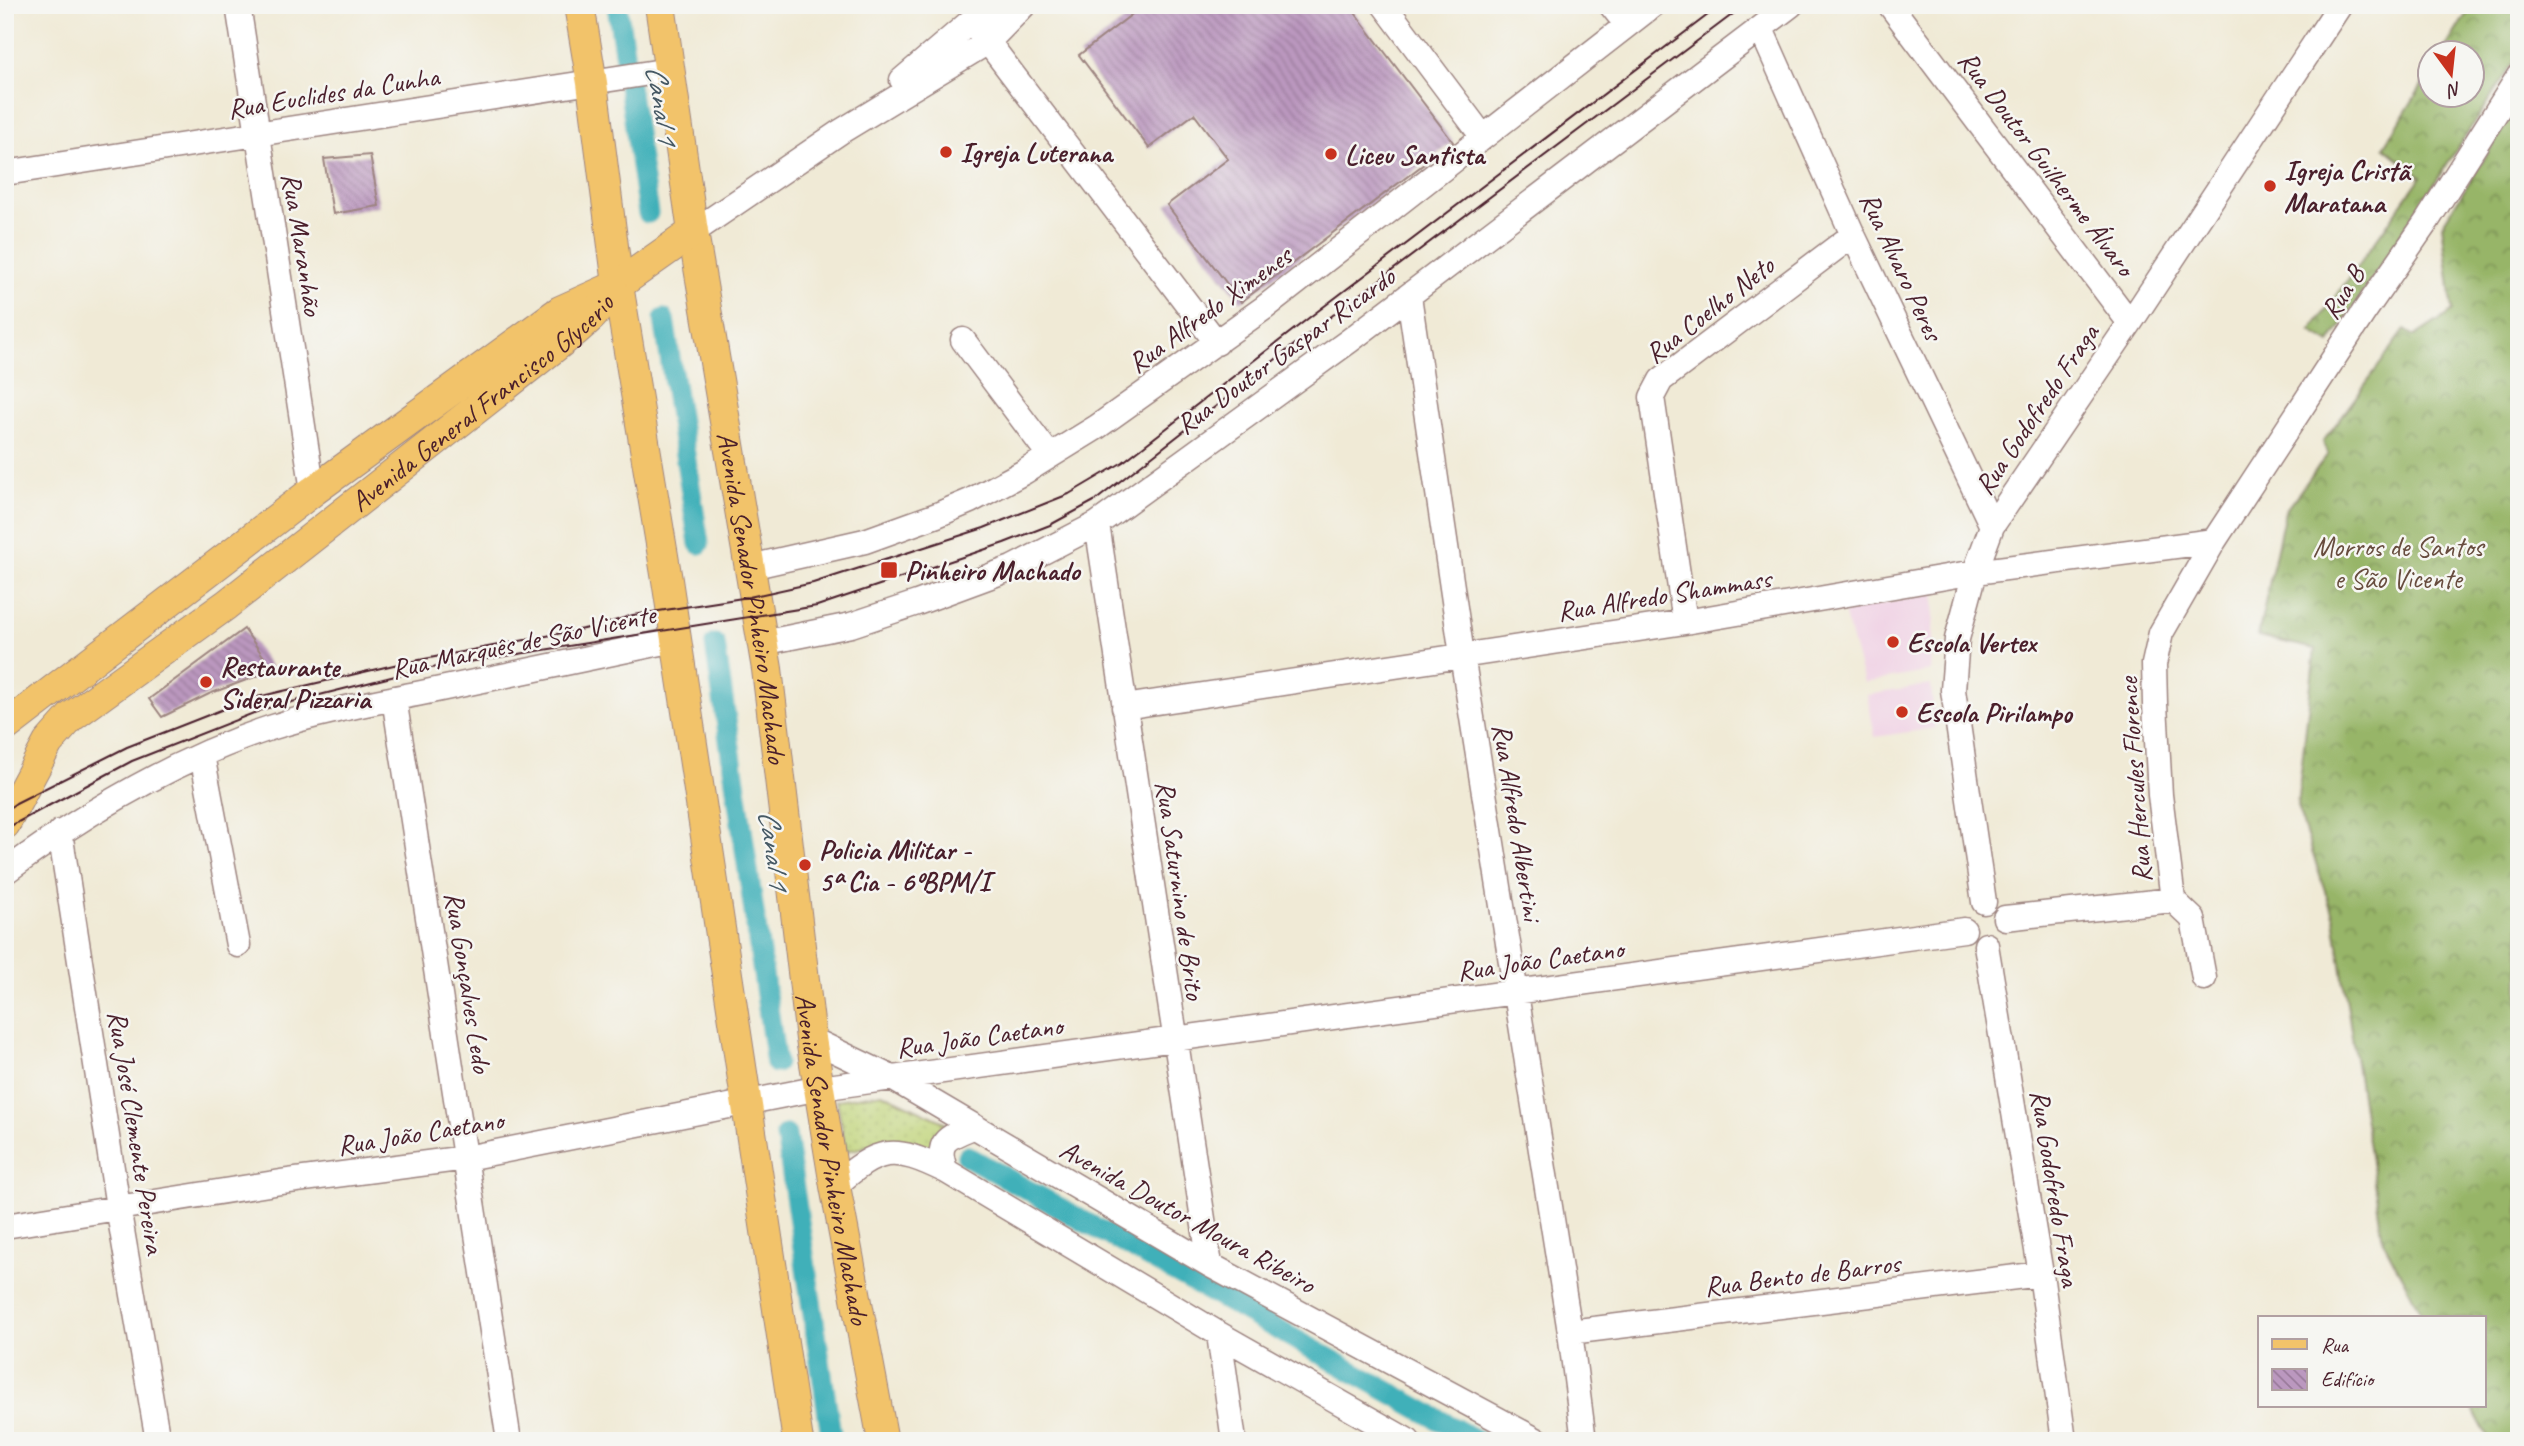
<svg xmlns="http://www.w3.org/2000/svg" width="2524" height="1446" viewBox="0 0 2524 1446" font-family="Caveat,sans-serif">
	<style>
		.built { fill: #f0d0e4 }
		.forest { fill: url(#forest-crowns); stroke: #706a4a; stroke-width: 2 }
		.park { fill: url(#park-dots); stroke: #847951; stroke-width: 2 }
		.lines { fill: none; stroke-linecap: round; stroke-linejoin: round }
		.canal { stroke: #3fb0b9; stroke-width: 21 }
		.building { fill: url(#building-back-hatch) }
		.minor-casing { stroke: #9d8480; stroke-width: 27 }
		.major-casing { stroke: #9d8480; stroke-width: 32 }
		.minor { stroke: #fff; stroke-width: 24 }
		.major { stroke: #f2c36a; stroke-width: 30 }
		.tram { stroke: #4a1f2b; stroke-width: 2 }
		.poi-dot { fill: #c8321e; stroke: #f6f6f2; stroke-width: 2.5 }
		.labels { text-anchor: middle; stroke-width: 5; stroke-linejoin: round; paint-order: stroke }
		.street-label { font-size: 28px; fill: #4a1f2b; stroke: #f6f6f2 }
		.poi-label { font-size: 28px; font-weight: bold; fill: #4a1f2b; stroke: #f6f6f2; text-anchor: start }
		.park-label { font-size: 28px; fill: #674c3e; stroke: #f6f6f2 }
		.water-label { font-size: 30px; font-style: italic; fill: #465964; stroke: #f6f6f2 }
	</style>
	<defs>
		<pattern id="forest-crowns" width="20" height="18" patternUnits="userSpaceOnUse" patternTransform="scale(1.75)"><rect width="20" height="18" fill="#97b568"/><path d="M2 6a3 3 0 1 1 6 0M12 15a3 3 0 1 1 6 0" fill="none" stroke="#7d9356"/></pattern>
		<pattern id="park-dots" width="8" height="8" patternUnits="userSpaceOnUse" patternTransform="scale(1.75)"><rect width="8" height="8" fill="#bfd377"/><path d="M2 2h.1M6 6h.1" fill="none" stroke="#a6b567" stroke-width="1.8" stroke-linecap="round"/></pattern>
		<pattern id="building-back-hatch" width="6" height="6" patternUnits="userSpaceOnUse" patternTransform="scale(1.75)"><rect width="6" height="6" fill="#bb98bf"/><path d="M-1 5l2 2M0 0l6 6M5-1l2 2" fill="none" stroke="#9a7b9b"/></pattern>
	</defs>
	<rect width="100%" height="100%" fill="#f6f6f2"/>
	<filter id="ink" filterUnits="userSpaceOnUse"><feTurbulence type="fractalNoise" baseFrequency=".0143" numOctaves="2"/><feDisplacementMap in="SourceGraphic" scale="14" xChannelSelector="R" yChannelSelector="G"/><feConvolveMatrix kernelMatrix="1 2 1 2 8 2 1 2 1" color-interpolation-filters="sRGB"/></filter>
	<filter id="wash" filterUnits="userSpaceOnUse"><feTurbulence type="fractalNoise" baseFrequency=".00686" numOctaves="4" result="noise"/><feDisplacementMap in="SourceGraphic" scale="28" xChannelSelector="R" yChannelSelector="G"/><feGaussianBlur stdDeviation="1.57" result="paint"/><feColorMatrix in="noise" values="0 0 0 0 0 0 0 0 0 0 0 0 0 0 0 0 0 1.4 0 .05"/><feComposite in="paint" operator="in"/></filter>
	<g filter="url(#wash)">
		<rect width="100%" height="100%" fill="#f0ead6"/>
		<path class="built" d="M1935,593L1931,671L1864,683L1844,612Z
			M1931,685L1935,728L1875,737L1867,695Z"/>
		<path class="forest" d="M2472,5H2519V54L2330,343L2311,331L2421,177L2384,147L2429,74L2430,94H2472V52H2443Z
			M2519,104V1441H2490L2471,1406H2484V1318H2424L2383,1241L2334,918L2297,806L2315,649L2258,636L2285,511L2328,454L2323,442L2405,330L2415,336L2453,311L2442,225Z"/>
		<path class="park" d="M882,1093L946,1123L932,1150L885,1143L846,1151L837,1100Z"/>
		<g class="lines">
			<path class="canal" d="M617,5L648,213
				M664,319L699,544
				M715,644L776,1063
				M786,1135L832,1441
				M967,1156L1477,1441"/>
		</g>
		<g id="blocks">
			<path class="building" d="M1144,5H1349L1453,142L1241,302L1167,205L1228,159L1194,114L1149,148L1079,55Z
				M370,155L379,206L333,214L324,159Z
				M244,629L273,670L209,694L162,717L149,699Z"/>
		</g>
	</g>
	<g filter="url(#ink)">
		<use href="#blocks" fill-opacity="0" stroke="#9d8480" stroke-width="2"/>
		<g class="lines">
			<g class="minor-casing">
				<path id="minor" d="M238,5L313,491
					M1384,5L1483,137
					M1611,5L1627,25
					M1890,5L2130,323
					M970,22L988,42L1217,343
					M1761,29L1853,235L1992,526
					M902,80L970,22L998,5
					M5,173L669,70
					M693,232L840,132L988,42L1024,5
					M1409,296L1462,655L1570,1332L1584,1441
					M963,340L1050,456
					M1097,524L1210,1265
					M750,567L865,541L937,515L970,501L1024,472L1097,427L1264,308L1653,5
					M1685,622L1652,397L1661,380L1853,235
					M762,643L851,625L917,603L1012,568L1097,524L1349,341L1791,5
					M394,698L509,1441
					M1124,707L1685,622L1975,572L2214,541
					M202,755L238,945
					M60,832L118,1207L158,1441
					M5,872C86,812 174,760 270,728C323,711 377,702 431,691C512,674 594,657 675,640
					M1984,902L1953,690L1957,639L1975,572L1992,526L2130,323L2340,5
					M2005,918L2173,900
					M1986,945L2041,1274L2064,1441
					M2204,978L2193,919L2173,900L2160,795L2155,704L2154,664L2161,633L2214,541L2364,312L2427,221L2519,76
					M811,1039L892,1078L1210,1265L1538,1441
					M946,1171C934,1141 948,1137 973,1127
					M835,1186C879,1147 893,1145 946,1171L1219,1334L1408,1441
					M5,1226L281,1182L466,1158L820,1088L1964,930
					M1570,1332L2041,1274
					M1219,1334L1234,1441"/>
			</g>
			<g class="major-casing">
				<g id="major">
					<path d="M579,5L592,83L618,285L667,580L798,1441"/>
					<path id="s1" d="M660,5L693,232L767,669L811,1039L835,1186L883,1441"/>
					<path d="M5,727L313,491L560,311L618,285L693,232"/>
					<path id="s2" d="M5,824L48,743L71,717L226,605L574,332L592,316L613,291"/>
				</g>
			</g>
			<use href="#minor" class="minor"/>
			<use href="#major" class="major"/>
			<path class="tram" d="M5,811L16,803L127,747L249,699L398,664L599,626L633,615L749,597L813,583L984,528L1069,494L1123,462L1310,317L1721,5
				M5,829L132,761L264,709L419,670L817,606L1004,543L1050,525L1096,500L1317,327L1745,5"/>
		</g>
	</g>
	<g class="poi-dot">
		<circle cx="946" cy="152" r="7"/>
		<circle cx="1331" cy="154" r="7"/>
		<circle cx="2270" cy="186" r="7"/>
		<rect x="880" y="561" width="18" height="18" rx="3.5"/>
		<circle cx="1893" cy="642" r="7"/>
		<circle cx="206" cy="682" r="7"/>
		<circle cx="1902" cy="712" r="7"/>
		<circle cx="805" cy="865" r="7"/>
	</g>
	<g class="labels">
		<g class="street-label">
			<text transform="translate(333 92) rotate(-9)" y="10">Rua Euclides da Cunha</text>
			<text transform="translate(2047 163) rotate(53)" y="10">Rua Doutor Guilherme Álvaro</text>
			<text transform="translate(303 244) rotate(81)" y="10">Rua Maranhão</text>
			<text transform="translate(1902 266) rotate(65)" y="10">Rua Alvaro Peres</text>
			<text transform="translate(2342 292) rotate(-57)" y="10">Rua B</text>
			<text transform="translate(1209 309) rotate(-36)" y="10">Rua Alfredo Ximenes</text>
			<text transform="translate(1709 309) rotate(-38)" y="10">Rua Coelho Neto</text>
			<text transform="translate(1285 350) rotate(-36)" y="10">Rua Doutor Gaspar Ricardo</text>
			<text dy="10" stroke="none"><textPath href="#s2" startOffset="644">Avenida General Francisco Glycerio</textPath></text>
			<text transform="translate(2036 409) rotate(-56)" y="10">Rua Godofredo Fraga</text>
			<text transform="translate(1664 594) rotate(-9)" y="10">Rua Alfredo Shammass</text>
			<text dy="10" stroke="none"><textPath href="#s1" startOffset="600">Avenida Senador Pinheiro Machado</textPath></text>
			<text transform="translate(523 641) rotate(-12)" y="10">Rua Marquês de São Vicente</text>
			<text transform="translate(2134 780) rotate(-94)" y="10">Rua Hercules Florence</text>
			<text transform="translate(1518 822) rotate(81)" y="10">Rua Alfredo Albertini</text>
			<text transform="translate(1181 890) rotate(82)" y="10">Rua Saturnino de Brito</text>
			<text transform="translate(1540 959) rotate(-8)" y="10">Rua João Caetano</text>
			<text transform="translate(469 982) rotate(81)" y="10">Rua Gonçalves Ledo</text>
			<text transform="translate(979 1036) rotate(-8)" y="10">Rua João Caetano</text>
			<text transform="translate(137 1132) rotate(81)" y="10">Rua José Clemente Pereira</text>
			<text transform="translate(420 1132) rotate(-9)" y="10">Rua João Caetano</text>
			<text dy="10" stroke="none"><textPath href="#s1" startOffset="1167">Avenida Senador Pinheiro Machado</textPath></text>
			<text transform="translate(2056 1188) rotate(81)" y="10">Rua Godofredo Fraga</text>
			<text transform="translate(1188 1216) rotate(29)" y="10">Avenida Doutor Moura Ribeiro</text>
			<text transform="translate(1802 1274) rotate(-7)" y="10">Rua Bento de Barros</text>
		</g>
		<g class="poi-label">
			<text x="960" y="162">Igreja Luterana</text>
			<text x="1345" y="164">Liceu Santista</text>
			<text x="2284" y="180">Igreja Cristã<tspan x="2284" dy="32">Maratana</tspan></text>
			<text x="905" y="580">Pinheiro Machado</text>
			<text x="1907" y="652">Escola Vertex</text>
			<text x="220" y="676">Restaurante<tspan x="220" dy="32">Sideral Pizzaria</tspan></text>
			<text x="1916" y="722">Escola Pirilampo</text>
			<text x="819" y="859">Policia Militar -<tspan x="819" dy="32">5ª Cia - 6ºBPM/I</tspan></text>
		</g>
		<g class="park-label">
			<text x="2398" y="556">Morros de Santos<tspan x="2398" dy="32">e São Vicente</tspan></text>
		</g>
		<g class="water-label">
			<text transform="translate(662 104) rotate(81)" y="10">Canal 1</text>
			<text transform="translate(774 849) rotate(82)" y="10">Canal 1</text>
		</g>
	</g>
	<rect width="2524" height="1446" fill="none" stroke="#f6f6f2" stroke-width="28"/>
	<rect x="2258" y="1316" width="228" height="91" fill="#f6f6f2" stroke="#b1a0a2" stroke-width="2"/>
	<rect x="2272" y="1339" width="35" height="10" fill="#f2c36a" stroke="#b1a0a2" stroke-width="2"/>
	<text x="2321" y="1352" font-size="21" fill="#4a1f2b">Rua</text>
	<rect x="2272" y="1369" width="35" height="21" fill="url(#building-back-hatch)" stroke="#b1a0a2" stroke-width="2"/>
	<text x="2321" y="1386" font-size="21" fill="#4a1f2b">Edifício</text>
	<g transform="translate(2451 74) rotate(165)"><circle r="33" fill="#f6f6f2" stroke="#b1a0a2" stroke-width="2"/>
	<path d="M0-5L12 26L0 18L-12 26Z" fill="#c8321e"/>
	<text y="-10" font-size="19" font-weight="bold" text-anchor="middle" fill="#4a1f2b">N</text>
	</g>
</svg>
